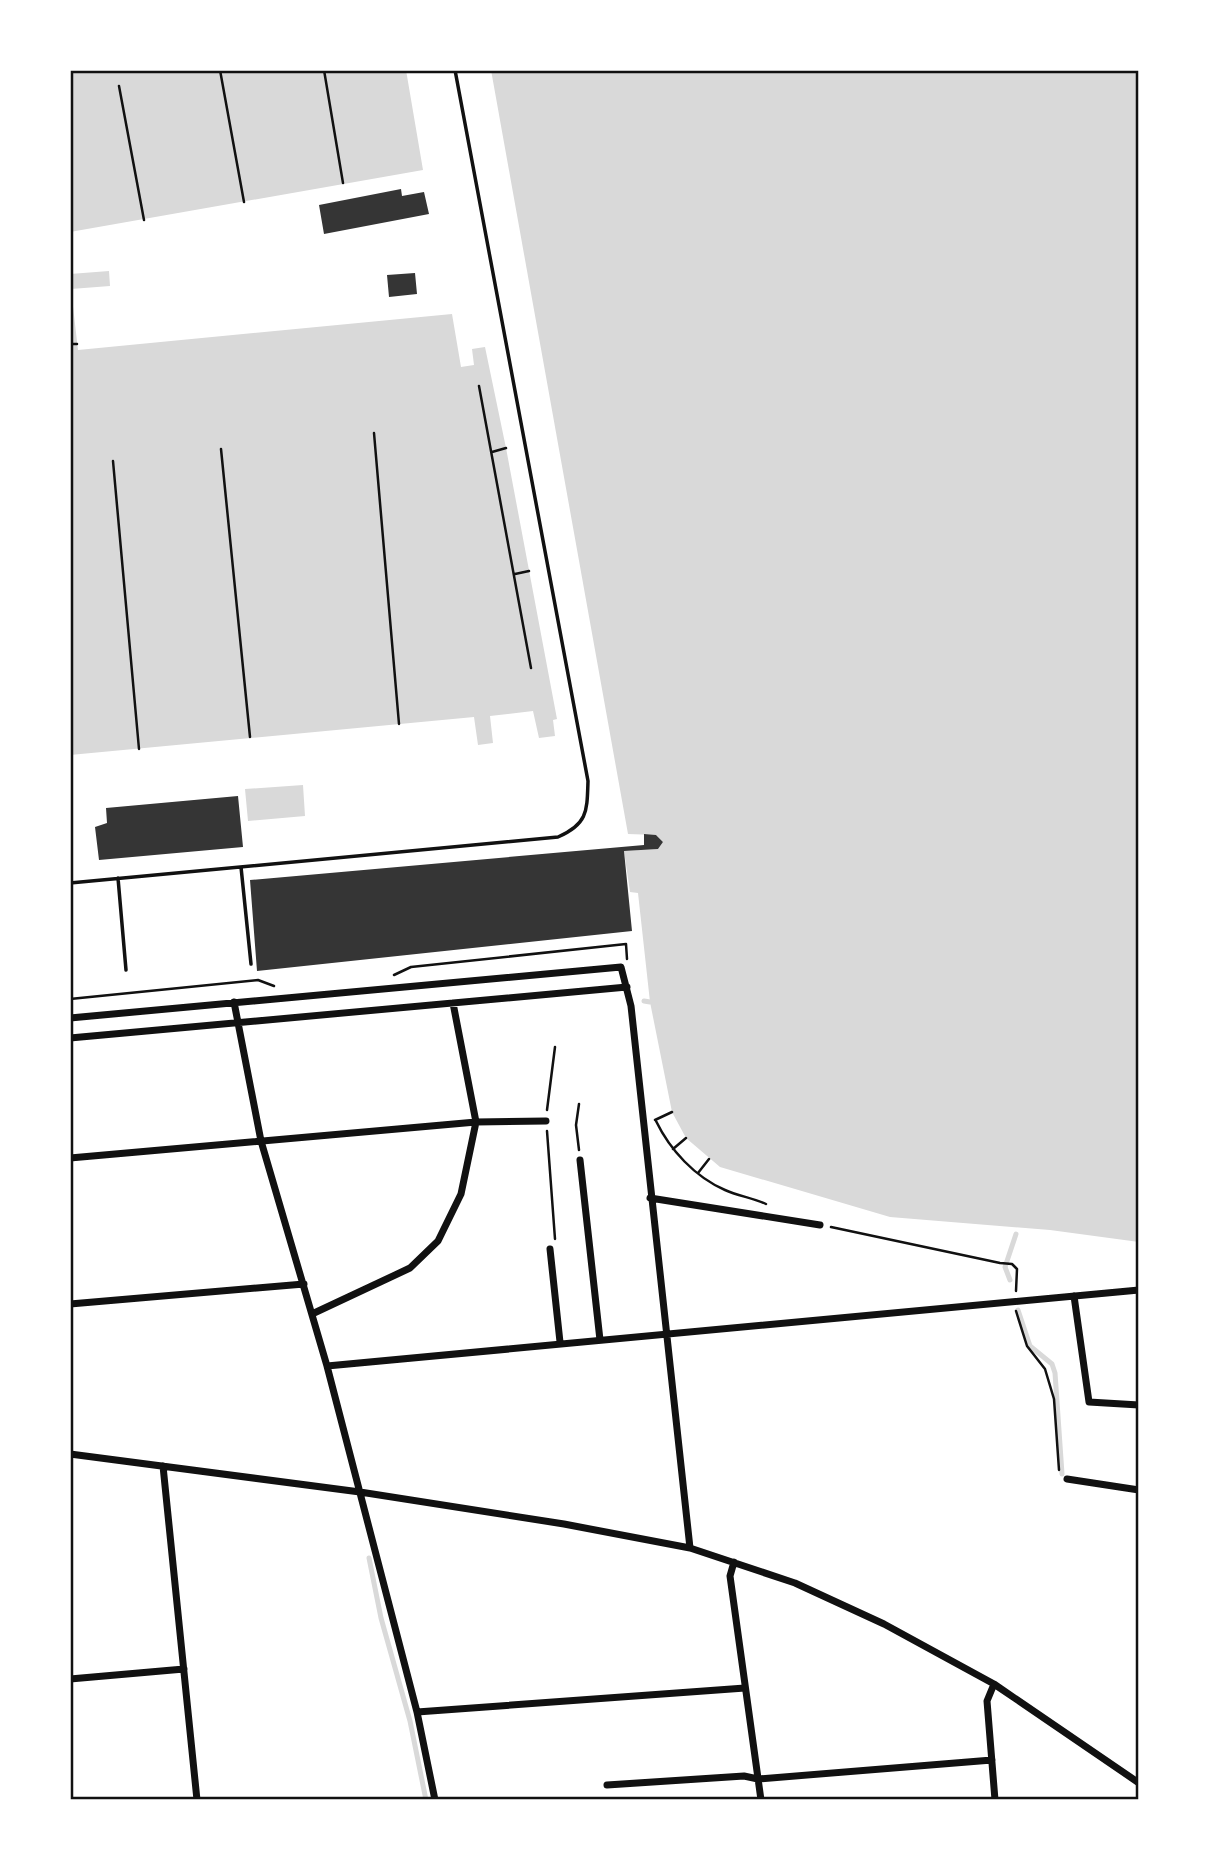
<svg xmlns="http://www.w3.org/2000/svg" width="1209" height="1870" viewBox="0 0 1209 1870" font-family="'DM Sans',sans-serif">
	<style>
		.water { fill: #d9d9d9 }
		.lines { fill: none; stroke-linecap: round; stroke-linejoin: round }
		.stream { stroke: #d9d9d9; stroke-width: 5 }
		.building { fill: #353535 }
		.path { stroke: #111; stroke-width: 2.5 }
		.service { stroke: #111; stroke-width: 3.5 }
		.minor { stroke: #111; stroke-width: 7 }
		.neatline { fill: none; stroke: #111; stroke-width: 2.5 }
	</style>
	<rect width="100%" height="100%" fill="#fff"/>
	<path class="water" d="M70,70H406L423,170L70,232Z
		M491,70H1139V1242L1050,1230L890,1217L720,1167L686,1138L672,1112L650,1002L638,893L630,892L624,851L658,849L663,842L656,835L628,834Z
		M109,271L110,286L71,289L78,350L452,314L461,367L474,365L472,349L485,347L506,448L557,719L553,720L555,736L539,738L533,711L490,716L493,743L478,745L474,717L70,755V274Z
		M303,785L305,816L248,821L245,789Z"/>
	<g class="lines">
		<path class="stream" d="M644,1001L650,1002
			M1010,1280L1005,1267L1016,1234
			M1018,1310L1030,1346L1052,1364L1055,1373L1062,1474
			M369,1558L381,1618L410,1721L426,1800"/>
	</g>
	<path class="building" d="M401,189L402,196L424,192L429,214L324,234L319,205Z
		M415,273L417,294L389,297L387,275Z
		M238,796L243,847L99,860L95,827L107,823L106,808Z
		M644,834L656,835L663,842L658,849L624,851L632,931L257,971L250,880L644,845Z"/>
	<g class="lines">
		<path class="path" d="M220,70L244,202
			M324,70L343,183
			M119,86L144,220
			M70,344H77
			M479,386L531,668
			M374,433L399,724
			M221,449L250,737
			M492,452L506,448
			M113,461L139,749
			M515,574L529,571
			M394,975L411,967L626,944L627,959
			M70,999L258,980L274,986
			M547,1110L555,1047
			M655,1120L672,1112
			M656,1121C670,1150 695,1177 725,1190C738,1196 754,1198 766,1204
			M547,1131L555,1239
			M673,1149L686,1138
			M579,1150L576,1125L579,1104
			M698,1173L709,1159
			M831,1227L1000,1263L1012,1264L1017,1269L1016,1291
			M1016,1311L1027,1346L1045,1369L1054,1399L1059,1470"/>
		<path class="service" d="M241,867L251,964
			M118,878L126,970
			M70,883L558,837C588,824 587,811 588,781L455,70"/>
		<path class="minor" d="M234,1002L261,1141L327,1366L417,1712L435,1800
			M70,1018L621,967L631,1006L690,1548
			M70,1038L627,987
			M70,1158L476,1122L546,1121
			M580,1160L600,1340
			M650,1198L820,1225
			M550,1249L560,1342
			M1074,1296L1089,1402L1139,1405
			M70,1304L304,1284
			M312,1314L410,1268L438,1241L461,1194L476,1122L453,1003
			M327,1366L1139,1290
			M70,1454L360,1492L564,1524L690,1548L795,1583L884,1624L994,1684L1139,1783
			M163,1466L197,1800
			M1067,1479L1139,1490
			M734,1562L730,1576L761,1800
			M70,1679L184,1669
			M994,1684L987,1701L995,1800
			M417,1712L745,1688
			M607,1785L744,1776L758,1779L992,1760"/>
	</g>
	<rect width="1209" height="1870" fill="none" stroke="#ffffff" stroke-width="144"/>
	<rect x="72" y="72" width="1065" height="1726" class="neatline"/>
</svg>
